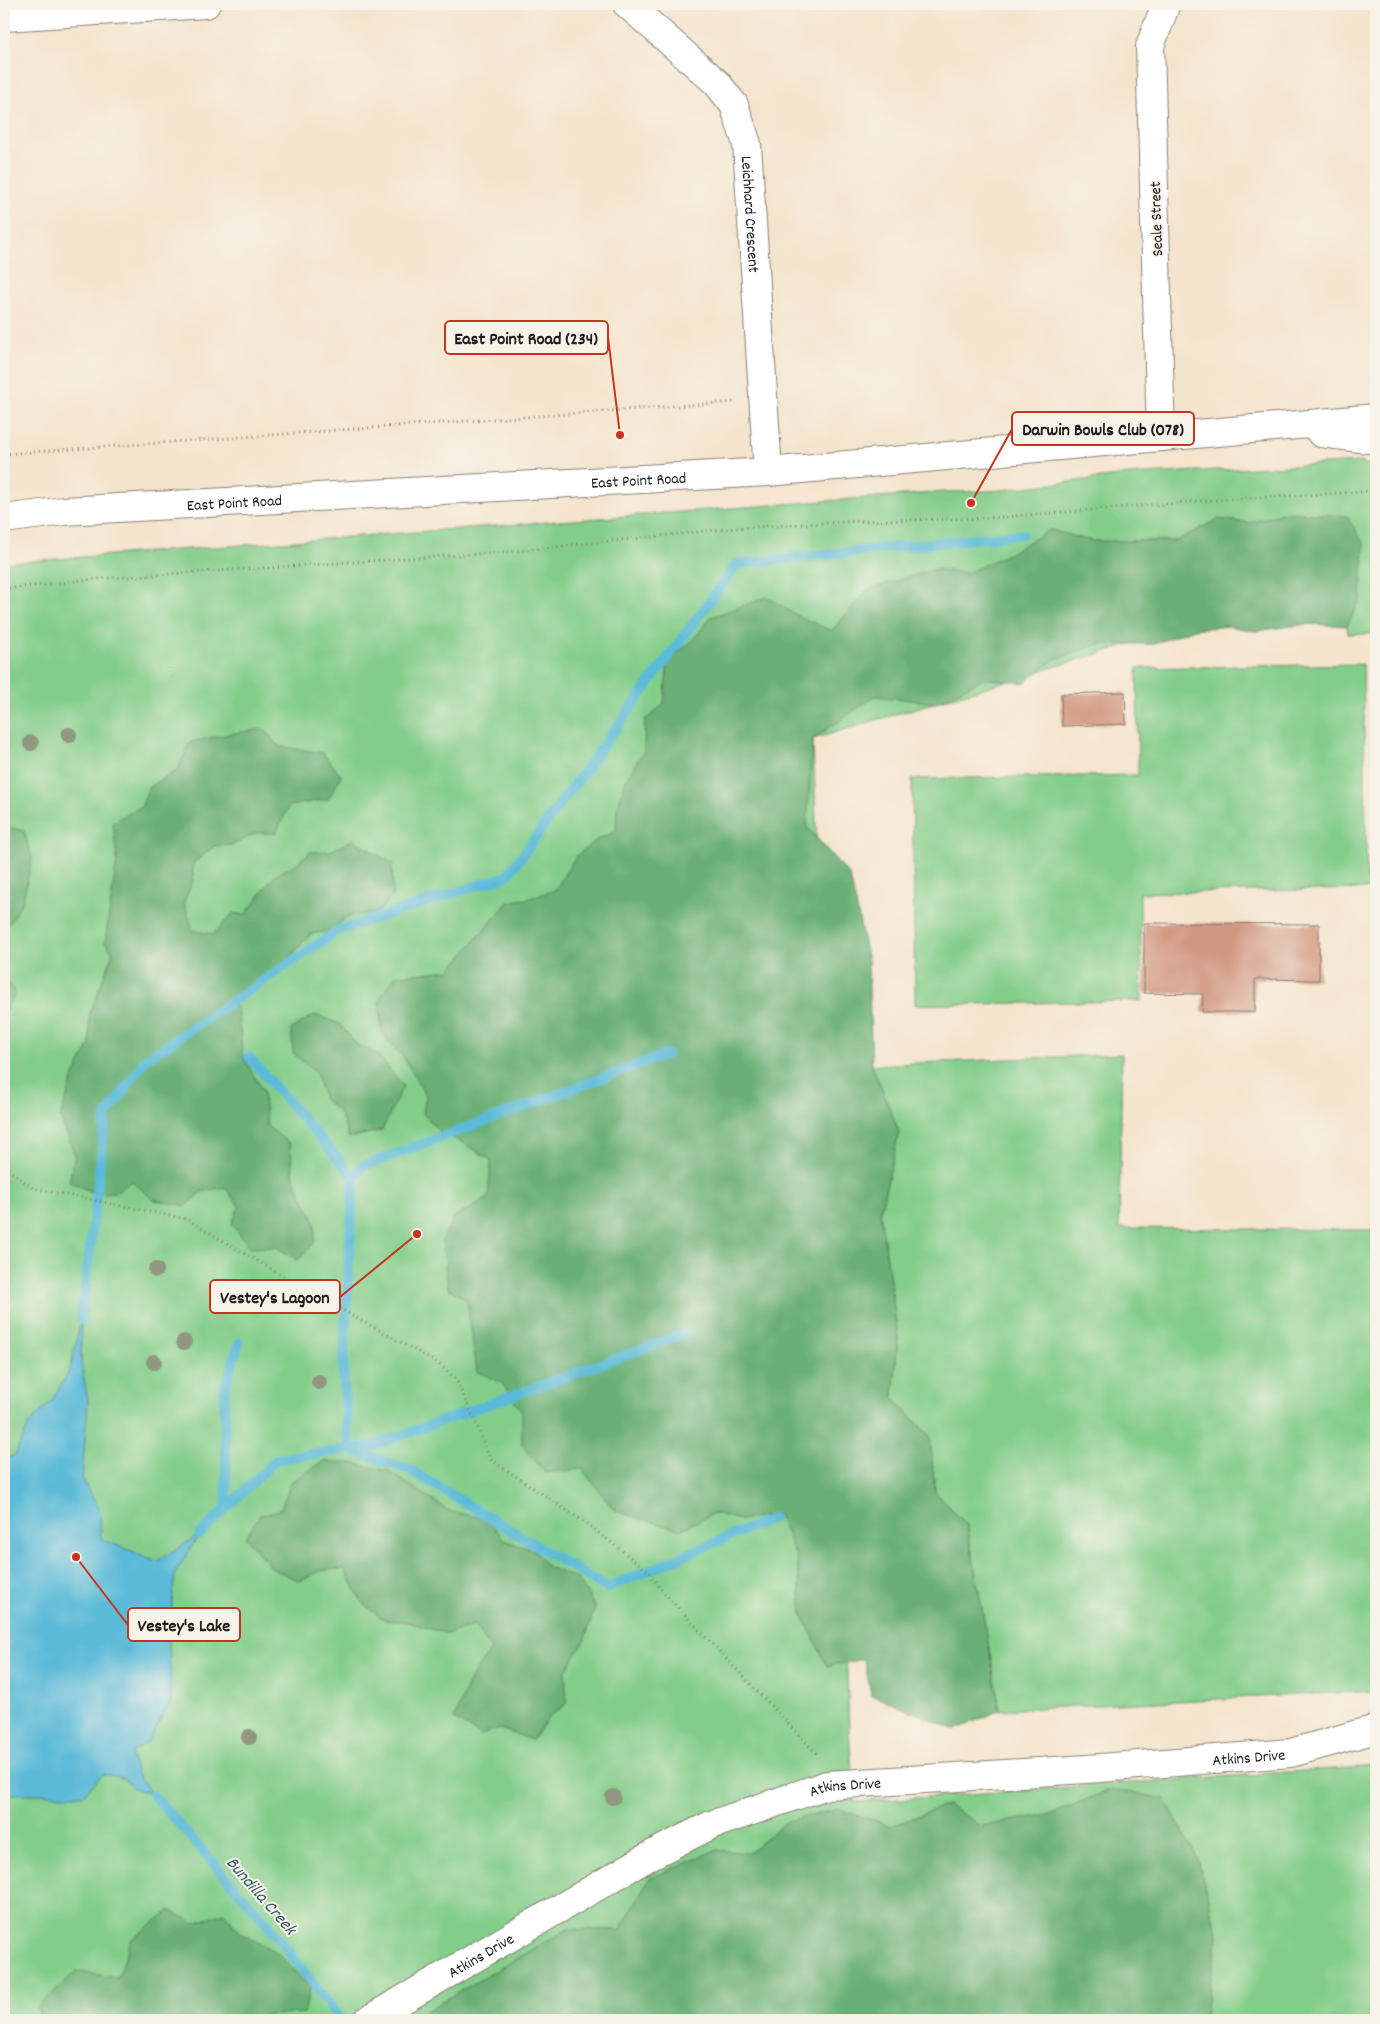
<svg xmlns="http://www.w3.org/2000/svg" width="1380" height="2024" viewBox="0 0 1380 2024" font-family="Dekko,sans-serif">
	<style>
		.green { fill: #83cd8a; stroke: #507453 }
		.forest { fill: #6ab076; stroke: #436649 }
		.water { fill: #5abad8; stroke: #3b6b7a }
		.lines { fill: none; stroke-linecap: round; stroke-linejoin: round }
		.stream { stroke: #5abad8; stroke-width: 10 }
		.building { fill: #d19781 }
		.minor-casing { stroke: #888074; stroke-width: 30 }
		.tertiary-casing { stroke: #888074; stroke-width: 30 }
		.path { stroke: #888074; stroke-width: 3; stroke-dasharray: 1 4; stroke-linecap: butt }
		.minor { stroke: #fff; stroke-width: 28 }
		.tertiary { stroke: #fff; stroke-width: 28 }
		.tree { fill: #919881 }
		.labels { text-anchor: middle; stroke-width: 4; stroke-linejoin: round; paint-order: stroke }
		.street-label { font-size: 16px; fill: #1c1c1c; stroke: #f7f3e8 }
		.water-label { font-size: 18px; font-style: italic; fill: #355b67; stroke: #f7f3e8 }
		.leader { fill: none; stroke: #c8321e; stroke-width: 2 }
		.callout-dot { fill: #c8321e; stroke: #f7f3e8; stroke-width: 2 }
		.callout { fill: #f7f3e8; stroke: #c8321e; stroke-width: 2 }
		.callout-label { font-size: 18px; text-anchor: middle; font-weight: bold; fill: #1c1c1c }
	</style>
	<rect width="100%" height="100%" fill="#f7f3e8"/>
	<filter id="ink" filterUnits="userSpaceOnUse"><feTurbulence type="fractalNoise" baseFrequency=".02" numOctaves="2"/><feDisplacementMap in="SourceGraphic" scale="10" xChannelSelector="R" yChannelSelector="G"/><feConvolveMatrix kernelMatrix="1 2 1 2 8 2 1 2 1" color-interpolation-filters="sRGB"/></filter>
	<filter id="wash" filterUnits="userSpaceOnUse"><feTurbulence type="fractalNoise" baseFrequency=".0096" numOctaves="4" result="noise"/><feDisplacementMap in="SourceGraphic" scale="20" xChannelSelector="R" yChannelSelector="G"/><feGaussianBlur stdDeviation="1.12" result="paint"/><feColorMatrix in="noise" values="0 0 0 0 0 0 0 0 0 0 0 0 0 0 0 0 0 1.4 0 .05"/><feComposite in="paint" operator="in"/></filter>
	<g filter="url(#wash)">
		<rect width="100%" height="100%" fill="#f4e4cd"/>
		<path class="green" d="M1361,462L1376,467V634H1348L1347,626L1361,598L1286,512L1250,523L1218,519L1177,541H1129L1134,643L813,739L849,1730L854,1802L1376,1766V2020H4V563L944,492L993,491L1126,475Z
			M1363,664L1367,889L1140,893L1142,1001L915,1005L912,779L1138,775L1137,668Z
			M1372,929H1376V1057H1375Z
			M1122,1054L1119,1228L1376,1230V1691L1000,1710L967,1525L935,1492L930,1436L893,1398L898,1336L880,1212L899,1132L872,1065Z"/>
		<path class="forest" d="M1286,512L1347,516L1364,544L1361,598L1347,626L1308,624L1255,631L1228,626L1194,629L1154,644H1099L1053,660L1024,683L984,678L936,703L875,696L813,739L807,827L850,876L868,961L872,1065L899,1132L880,1212L898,1336L893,1397L930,1437L935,1492L967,1525L1000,1710L956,1730L871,1695L864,1659L827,1666L802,1614L797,1559L778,1514L740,1520L714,1513L680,1530L615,1511L582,1469L545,1473L522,1445V1412L501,1382L477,1372L467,1300L448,1288L442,1242L454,1217L488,1198L491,1160L458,1140L441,1134L423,1113L426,1096L404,1058L382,1034L379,1000L395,976L450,970L509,901L527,899L555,890L576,856L598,839L616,831L617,809L626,779L644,751L645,720L664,704L668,661L691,642L711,617L767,597L798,616L832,631L867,590L936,569L967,573L1010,553L1050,530L1092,541H1177L1218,519L1250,523Z
			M264,729L278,746L323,753L341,776L328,799L289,806L276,833H256L233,845L215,846L193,863V881L184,902L193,931L214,934L233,913L245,915L275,875L294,865L310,852L330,851L353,840L392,863L393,896L377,913L349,916L329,931L311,934L288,959L236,1000L243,1057L263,1091L267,1126L290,1144L294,1179L315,1222V1242L298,1260L276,1247L250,1248L232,1224L239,1206L225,1187L201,1192L187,1206L154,1200L132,1181L115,1192L93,1193L69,1181L75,1155L60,1117L75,1073L90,1045L89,1016L113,953L105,942L117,860L113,822L142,806L148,788L178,770L190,742L234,733Z
			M4,826L24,831L32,858L23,901L5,930L4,939Z
			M4,973L15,994L4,1014Z
			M314,1015L338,1023L358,1046L377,1054L403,1086L382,1130L349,1138L340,1113L324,1099L316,1073L293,1053L291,1029Z
			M325,1461L352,1463L388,1471L449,1511L488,1519L504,1540L535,1551L546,1566L579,1580L595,1607L585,1639L565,1672L567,1703L549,1717L532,1740L500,1729L480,1735L454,1719L470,1679L491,1649L474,1625L448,1634L408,1622L384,1620L363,1603L344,1569L323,1570L300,1581L273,1569L245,1537L260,1515L280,1510L292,1481Z
			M1111,1789L1165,1799L1197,1857L1218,1936L1204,2020H410L568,1929L620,1930L649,1879L716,1850L748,1853L787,1821L839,1809L891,1826L947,1805L982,1826L1055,1813Z
			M170,1910L194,1923L224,1913L239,1932L279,1954L310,1988L304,2013L264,2015L254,2020H40L38,2007L76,1971L118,1978L131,1940Z"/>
		<path class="water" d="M81,1320V1362L88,1400L82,1479L100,1511L101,1539L157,1561L199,1535L175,1574L169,1633L171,1701L148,1742L131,1753L137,1775L153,1795L131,1787L124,1778L103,1774L83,1795C57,1796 30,1792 4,1795V1459L15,1455L29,1424L52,1400L70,1370Z"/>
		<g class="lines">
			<path class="stream" d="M667,1054L363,1166L354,1177L343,1372L349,1449L410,1470L607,1588L773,1518
				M249,1057L354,1177
				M81,1320L106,1116L146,1059L339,930L507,876L737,564L1022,534
				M227,1508L224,1390L239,1343
				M199,1535L277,1459L372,1446L684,1334
				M153,1795L270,1927L341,2020"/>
		</g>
		<g id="blocks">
			<path class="building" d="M1125,692L1126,724L1062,726L1061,694Z
				M1144,923L1319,924V980L1255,979V1012H1202L1203,994L1144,993Z"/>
		</g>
	</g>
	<g filter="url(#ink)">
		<use href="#blocks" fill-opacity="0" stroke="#888074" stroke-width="1"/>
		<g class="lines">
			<g class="minor-casing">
				<g id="minor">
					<path id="s1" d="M627,4L717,83L734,105L747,144L768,472"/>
					<path d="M4,17L206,4"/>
					<path d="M1161,437L1150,46L1166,4"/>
					<path id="s2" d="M368,2020L653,1854L711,1825L827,1785L1087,1769L1291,1753L1376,1729"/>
				</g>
			</g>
			<g class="tertiary-casing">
				<g id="tertiary">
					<path d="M1321,433L1376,440"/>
					<path id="s3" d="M4,519L64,511L768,472L1376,418"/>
				</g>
			</g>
			<path class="path" d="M4,454L734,402
				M4,589L95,579L505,552L736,528L860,521L990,518L1214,500L1376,491
				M4,1166L33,1188L186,1219L324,1300L435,1361L455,1378L475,1420L490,1459L586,1523L647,1570L662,1591L818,1755"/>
			<use href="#minor" class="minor"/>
			<use href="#tertiary" class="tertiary"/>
		</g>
		<g class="tree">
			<circle cx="69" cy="735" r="8"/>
			<circle cx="31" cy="743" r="8"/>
			<circle cx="156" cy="1270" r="8"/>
			<circle cx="184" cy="1342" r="8"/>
			<circle cx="154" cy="1362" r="8"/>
			<circle cx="319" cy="1382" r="8"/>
			<circle cx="249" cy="1737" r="8"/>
			<circle cx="613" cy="1797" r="8"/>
		</g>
	</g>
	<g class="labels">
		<g class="street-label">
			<text dy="6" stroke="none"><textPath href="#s1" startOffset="259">Leichhard Crescent</textPath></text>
			<text transform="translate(1155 219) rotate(-92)" y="6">Seale Street</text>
			<text dy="6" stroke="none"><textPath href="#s3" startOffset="636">East Point Road</textPath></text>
			<text dy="6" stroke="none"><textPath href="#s3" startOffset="231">East Point Road</textPath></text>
			<text dy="6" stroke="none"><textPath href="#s2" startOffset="940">Atkins Drive</textPath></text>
			<text dy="6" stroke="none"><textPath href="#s2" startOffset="535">Atkins Drive</textPath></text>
			<text dy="6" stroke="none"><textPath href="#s2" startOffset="130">Atkins Drive</textPath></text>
		</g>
		<g class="water-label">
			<text transform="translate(262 1895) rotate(49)" y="6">Bundilla Creek</text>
		</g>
	</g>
	<path class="leader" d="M620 435L608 337M971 503L1012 429M417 1234L340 1297M76 1557L128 1625"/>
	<g class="callout-dot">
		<circle cx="620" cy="435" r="5"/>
		<circle cx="971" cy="503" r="5"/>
		<circle cx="417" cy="1234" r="5"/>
		<circle cx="76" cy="1557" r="5"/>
	</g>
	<g class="callout">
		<rect x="445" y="321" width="163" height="33" rx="5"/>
		<rect x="1012" y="412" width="182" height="33" rx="5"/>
		<rect x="210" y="1280" width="130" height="33" rx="5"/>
		<rect x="128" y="1608" width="112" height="33" rx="5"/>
	</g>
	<g class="callout-label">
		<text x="526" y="344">East Point Road (234)</text>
		<text x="1103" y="435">Darwin Bowls Club (078)</text>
		<text x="275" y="1303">Vestey's Lagoon</text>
		<text x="184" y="1631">Vestey's Lake</text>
	</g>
	<rect width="1380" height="2024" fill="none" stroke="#f7f3e8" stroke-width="20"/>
</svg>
